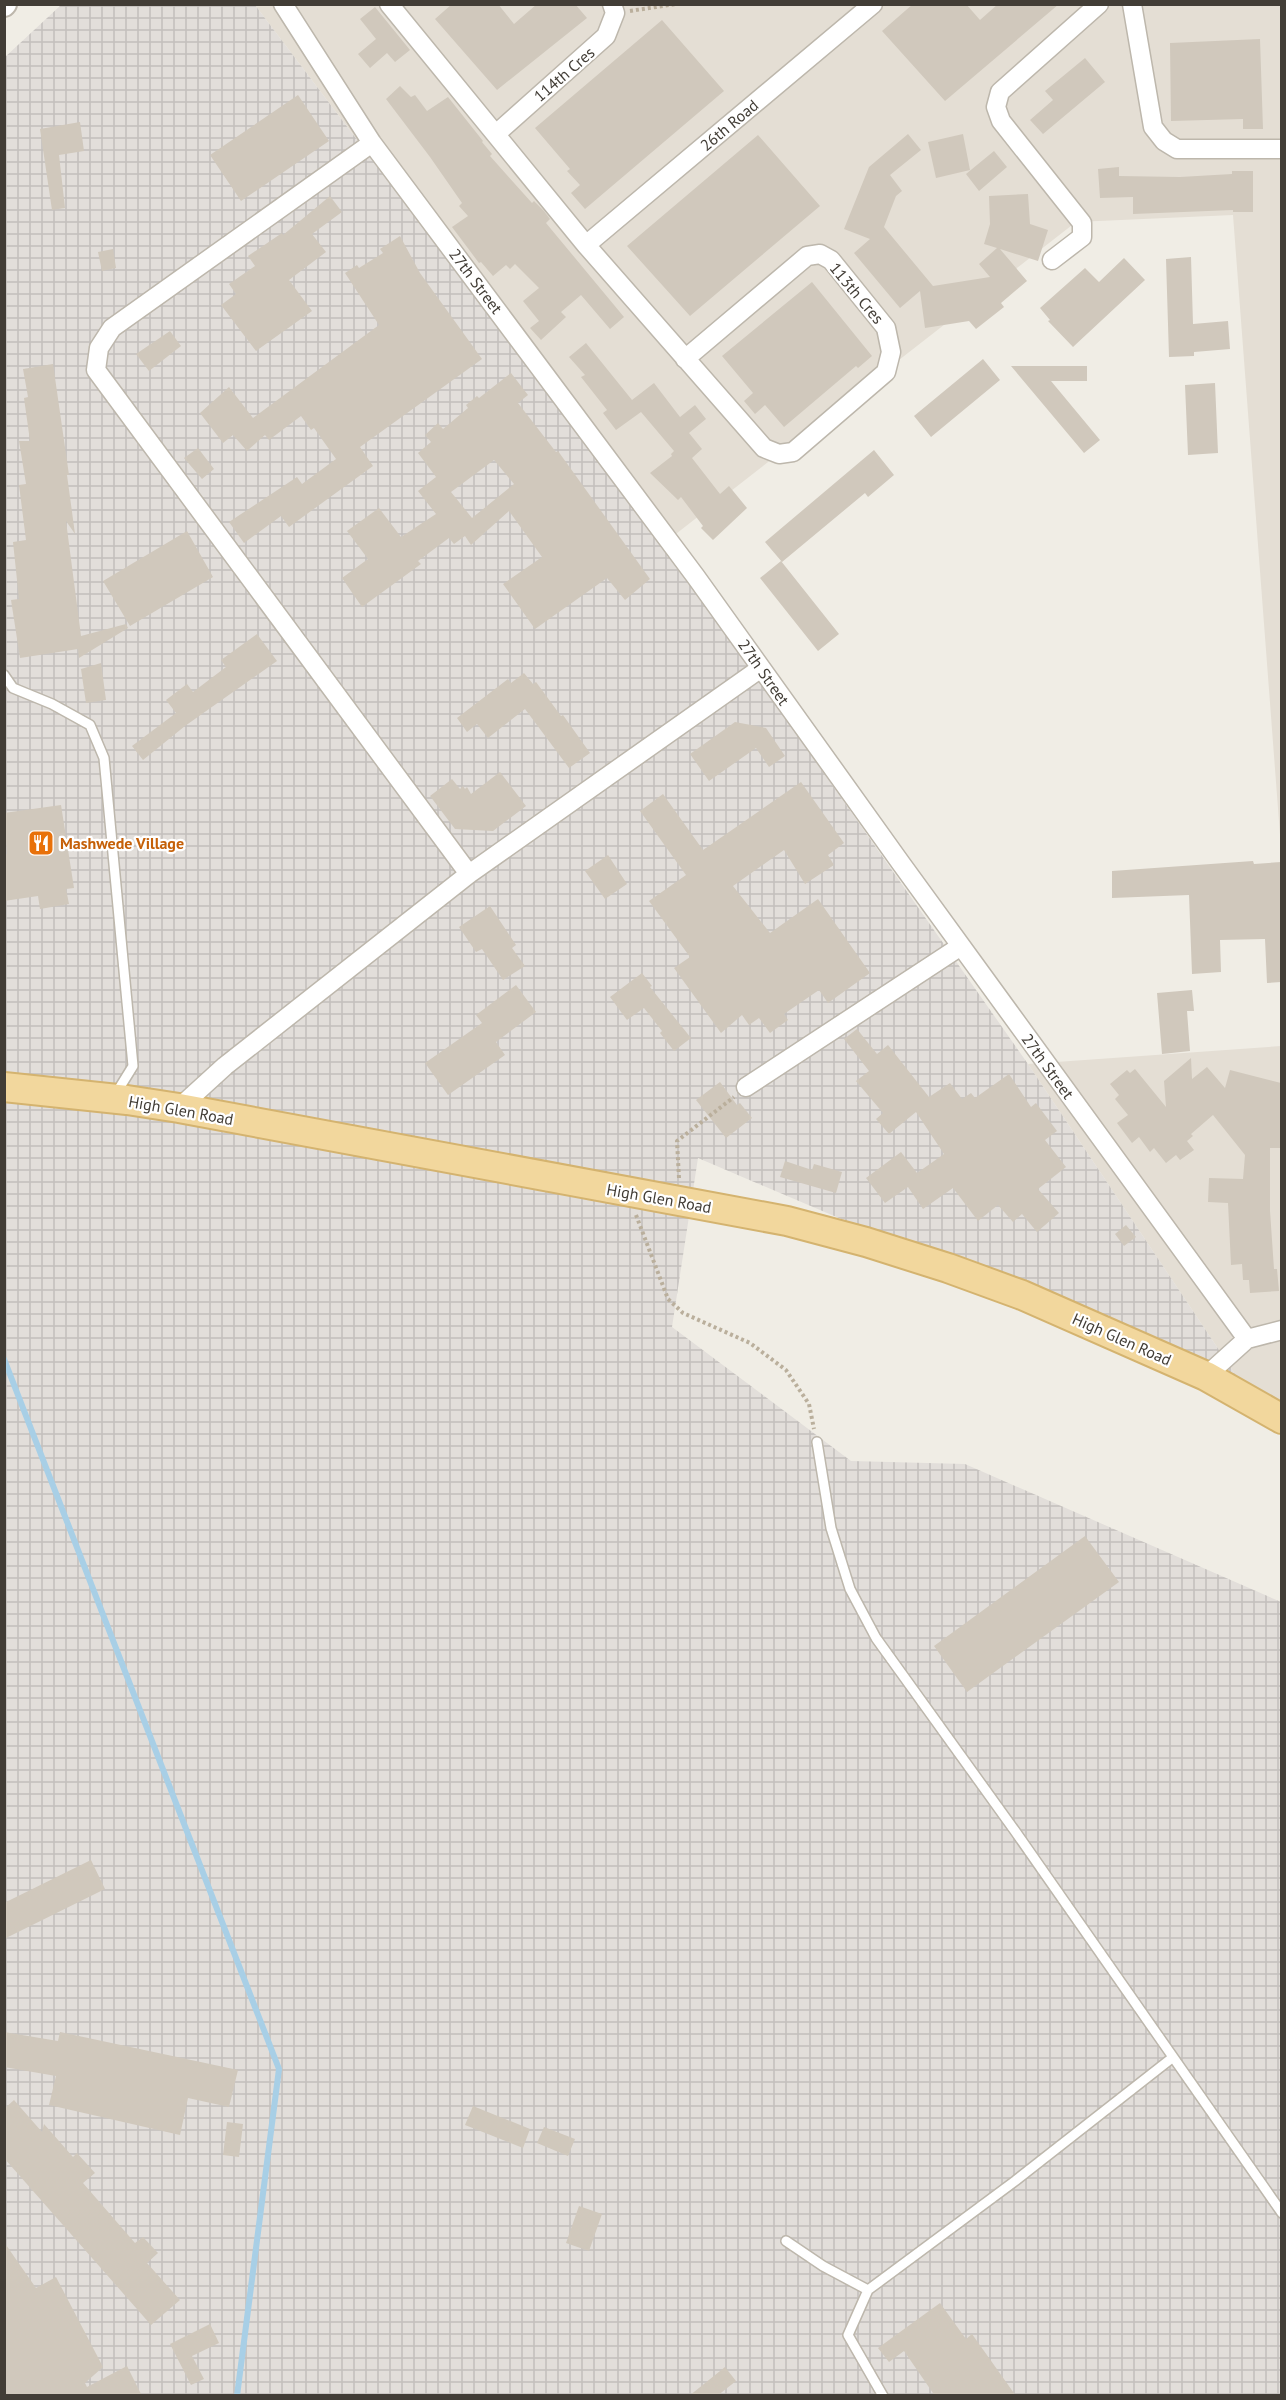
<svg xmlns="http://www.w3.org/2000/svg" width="1286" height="2400" viewBox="0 0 1286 2400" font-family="'PT Sans',sans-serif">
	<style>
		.residential { fill: #e4ded4 }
		.industrial { fill: url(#industrial-grid) }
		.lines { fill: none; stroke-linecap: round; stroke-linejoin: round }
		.stream { stroke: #a8cfe6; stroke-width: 6 }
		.building { fill: #d0c8bc; fill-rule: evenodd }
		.service-casing { stroke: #bdb7ac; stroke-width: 12 }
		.minor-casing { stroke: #bdb7ac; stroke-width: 21 }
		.tertiary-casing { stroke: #bdb7ac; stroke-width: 26 }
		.primary-casing { stroke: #d4b36f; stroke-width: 32 }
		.path { stroke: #baaf9c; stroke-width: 4; stroke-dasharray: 3 3; stroke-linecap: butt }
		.service { stroke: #fff; stroke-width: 9 }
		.minor { stroke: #fff; stroke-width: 18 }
		.tertiary { stroke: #fff; stroke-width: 22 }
		.primary { stroke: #f2d79d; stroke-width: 28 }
		.labels { text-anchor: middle; stroke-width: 4.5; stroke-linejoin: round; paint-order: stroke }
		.street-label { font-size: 16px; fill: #423d36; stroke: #fff }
		.food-label { font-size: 16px; font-weight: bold; fill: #c56008; stroke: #fff; text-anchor: start }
	</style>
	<defs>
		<pattern id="industrial-grid" width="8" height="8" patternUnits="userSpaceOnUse" patternTransform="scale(1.5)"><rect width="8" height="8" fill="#e2deda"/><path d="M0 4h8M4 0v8" fill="none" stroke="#c3bfbc"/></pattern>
	</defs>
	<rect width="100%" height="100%" fill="#f0ede5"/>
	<path class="residential" d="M255,5H1281V848L1233,215L1076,222L663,544Z
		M1281,1046V1412L1247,1392L1028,1064Z"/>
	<path class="industrial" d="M61,5H255L663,544L1028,1064L1247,1392L698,1158L672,1327L851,1461L965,1464L1281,1602V2395H5L4,58Z"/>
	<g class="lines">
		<path class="stream" d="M4,1359L279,2069L237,2396"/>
	</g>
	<path class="building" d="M452,4H498L514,24L537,4H575L587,18L497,90L435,19Z
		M913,4H966L980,20L998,4H1059L945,101L882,31Z
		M375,7L410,50L395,62L387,53L370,68L358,54L376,39L360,19Z
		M662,20L724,91L585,209L571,193L580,185L567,171L570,169L535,128Z
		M1260,39L1263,129H1243V119L1171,121L1170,43Z
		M1085,58L1105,82L1043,134L1030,120L1053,100L1045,91Z
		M400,86L411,97L415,95L427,111L448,97L483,141L482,142L492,154L490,156L532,203L534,201L544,211L550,219L546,223L624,317L610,329L581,295L561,312L566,317L541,340L530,328L539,321L523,301L539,288L515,264L510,269L506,265L493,276L481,262L479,263L452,227L468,216L459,206L462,203L430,157L386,99Z
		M298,95L329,141L241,201L210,155Z
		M80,122L84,151L59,155L65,208L52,210L40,129Z
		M908,134L921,150L890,175L902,191L896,196L884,227L933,286L990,277L979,264L997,248L984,244L990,224L989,196L1028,194L1030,224L1048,230L1038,261L1000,249L1027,281L1001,303L1004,307L976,329L969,321L925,328L920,291L900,308L854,253L870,239L844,229L869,167Z
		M963,134L970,170L936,178L928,142Z
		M758,135L820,206L690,316L627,246Z
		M994,151L1007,167L979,191L966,174Z
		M1119,167V176L1180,177L1232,174V171H1253V212H1233V210L1133,214V197L1100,198L1098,169Z
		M330,196L342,212L312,234L326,252L289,280L312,311L256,351L221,305L236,294L229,284L255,266L248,256L282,233L283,235Z
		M400,236L420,273L482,359L360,447L373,466L289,527L281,516L244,543L229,522L297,477L302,484L336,459L314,428L311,430L301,416L269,440L265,435L247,451L233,435L223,443L200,413L229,387L253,418L379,325L345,273L357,265L359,268L383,253L380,249Z
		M113,249L116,268L102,271L98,252Z
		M1191,257L1193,324L1228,321L1230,349L1194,352V356L1169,357L1166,259Z
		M1124,258L1145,280L1073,347L1048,321L1050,320L1040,308L1085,268L1099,282Z
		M812,282L872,356L858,368L856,366L784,427L765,405L755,414L744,401L753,393L722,356Z
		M170,331L181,346L149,371L136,354Z
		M586,343L632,400L654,383L680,417L695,405L706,419L689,433L702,449L692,458L720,494L729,486L747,508L713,540L701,528L703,526L681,497L678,500L650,473L672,456L671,454L674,451L641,412L616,430L603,413L607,410L581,377L585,375L569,357Z
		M983,359L1000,380L931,437L914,416Z
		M53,364L69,475H67L75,534L66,521L81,636L126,624L128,628L79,658L78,649L20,658L11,600L19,599L13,542L26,540L19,485L26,484L19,441H30L24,398L28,397L23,369Z
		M1011,366H1087V381H1051L1100,440L1084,453Z
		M511,373L528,395L518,403L556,452L558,451L650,579L625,600L607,578L535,629L503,584L542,557L509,511L471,545L465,536L454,544L449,538L418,561L421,564L362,607L342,578L368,559L347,531L379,508L401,537L436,514L418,491L436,477L418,453L431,442L425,435L438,423L443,429L468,408L466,405L477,396L479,398ZM494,460L514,484L472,518L451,492Z
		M1215,383L1218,453L1188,455L1185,385Z
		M198,448L214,469L202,479L184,458Z
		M874,450L894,475L868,497L865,493L782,562L765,542Z
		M187,531L213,577L130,626L103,581Z
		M781,561L839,634L818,651L760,578Z
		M257,634L277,661L185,726L143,760L132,746L176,713L166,700L187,684L193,692L226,667L221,660Z
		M101,663L106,700L86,703L81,669Z
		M524,673L533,684L536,682L561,716L563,715L590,753L569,768L525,709L488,738L477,724L467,732L457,718L508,679L511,683Z
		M735,722L766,728L785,756L769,767L756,748L709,781L690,754Z
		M500,772L526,806L493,831L455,829L430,796L452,779L460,789L463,786L465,789L467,787L471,794Z
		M801,782L844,843L828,855L834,865L805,884L784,850L733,886L770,933L818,899L870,973L828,1003L819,990L784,1014L788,1020L770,1033L759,1018L749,1025L742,1015L721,1033L674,968L690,957L649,901L686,875L640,811L663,794L703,850Z
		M61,805L74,888L66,889L69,904L40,909L38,896L4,901V854H7L4,813Z
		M608,855L627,884L605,899L585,871Z
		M1253,861L1254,864L1281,862V982L1267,983L1265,939L1220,940L1221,972L1192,974L1189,895L1112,898V871Z
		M490,906L516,945L512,948L525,966L503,980L482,949L476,952L459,927Z
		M642,973L652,986L650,987L691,1038L674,1051L660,1033L662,1031L644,1008L627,1020L610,997Z
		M516,985L536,1012L496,1042L505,1055L448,1095L425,1063L482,1023L476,1015Z
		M1192,990L1194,1011H1187L1190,1051L1162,1054L1157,993Z
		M857,1029L877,1054L888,1045L929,1097L950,1083L962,1099L971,1093L975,1098L1009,1074L1031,1107L1036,1103L1057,1131L1045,1140L1066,1167L1038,1189L1059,1213L1037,1232L1022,1214L1013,1222L998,1205L978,1221L953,1188L923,1209L908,1187L885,1203L866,1178L901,1152L917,1173L944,1154L916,1112L889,1134L876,1119L883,1113L856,1081L869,1071L844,1039Z
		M1191,1058L1192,1079L1207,1067L1225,1088L1230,1070L1281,1083V1148H1270V1211L1274,1269H1277L1279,1291L1250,1293L1249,1280H1243L1242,1264L1231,1265L1228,1203L1208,1202L1209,1178L1243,1179L1245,1155L1213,1115L1191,1134L1193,1136L1187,1141L1194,1150L1180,1160L1176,1155L1166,1163L1154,1148L1150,1152L1139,1137L1132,1143L1117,1123L1128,1115L1115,1099L1119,1095L1110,1084L1127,1070L1130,1073L1135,1069L1166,1107L1164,1081Z
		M720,1082L737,1105L740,1103L752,1118L726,1138L696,1100Z
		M785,1161L812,1170L814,1164L842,1172L836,1193L780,1177Z
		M1126,1225L1136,1237L1124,1246L1115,1234Z
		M1085,1536L1119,1582L967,1692L934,1646Z
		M91,1860L105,1889L4,1939V1903Z
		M4,2032L58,2041L60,2032L238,2070L229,2107L188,2098L180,2135L49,2105L56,2076L4,2067Z
		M14,2100L42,2132L44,2124L73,2157L77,2153L95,2173L83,2183L135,2243L143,2237L158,2253L147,2263L180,2300L151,2325L4,2158V2109Z
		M473,2106L530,2129L523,2148L465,2125Z
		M227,2122L243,2124L239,2157L223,2155Z
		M544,2127L575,2139L568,2156L537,2143Z
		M579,2206L602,2214L589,2251L566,2243Z
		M4,2242L36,2288L56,2277L103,2367L85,2383L87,2387L127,2366L142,2396H4Z
		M940,2303L966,2339L972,2334L1016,2396H935L904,2351L889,2362L878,2348Z
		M210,2324L219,2343L192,2356L204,2379L191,2385L170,2344Z
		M725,2367L736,2381L717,2396H689Z"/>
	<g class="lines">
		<g class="service-casing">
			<path id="service" d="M4,675L13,688L52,704L90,725L104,758L133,1066L115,1095
				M817,1442L831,1528L850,1589L876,1638L1015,1831L1282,2213
				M786,2241L823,2266L868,2290L1015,2181L1172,2058
				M868,2290L848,2335L883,2396"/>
		</g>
		<g class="minor-casing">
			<path id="minor" d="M283,4L372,143L696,577L900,862L1247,1339
				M389,4L586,245L764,448L779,454L793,452L886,372L891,352L886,328L831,260L820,254L807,256L685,359
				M1132,4L1153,127L1164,141L1177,149H1282
				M496,134L606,36L615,13L612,4
				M372,143L112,328L99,348L96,370L469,874
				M586,245L873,4
				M1052,260L1082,237V223L1001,121L996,107L1000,92L1099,4
				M746,1087L961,946
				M179,1108L225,1066L469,874L761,668
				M1206,1376L1247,1339L1282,1330"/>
		</g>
		<g class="tertiary-casing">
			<path id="tertiary" d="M4,5L5,4"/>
		</g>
		<g class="primary-casing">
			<path id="primary" d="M4,1087L127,1100L179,1108L787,1221L866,1242L948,1268L1022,1295L1206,1376L1282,1419"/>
		</g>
		<path class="path" d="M630,11L676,4
			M679,1178L677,1141L734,1097
			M636,1215L668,1299L683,1313L750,1343L786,1370L809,1404L814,1429"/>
		<use href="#service" class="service"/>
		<use href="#minor" class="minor"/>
		<use href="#tertiary" class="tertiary"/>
		<use href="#primary" class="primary"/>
	</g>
	<defs>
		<g id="restaurant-square" transform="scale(1.35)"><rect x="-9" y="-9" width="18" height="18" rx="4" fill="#e8710a" stroke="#fff"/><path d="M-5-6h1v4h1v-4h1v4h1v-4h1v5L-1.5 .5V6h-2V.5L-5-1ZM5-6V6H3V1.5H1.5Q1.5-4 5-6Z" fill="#fff"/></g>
	</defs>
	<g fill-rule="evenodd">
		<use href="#restaurant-square" x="41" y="843"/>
	</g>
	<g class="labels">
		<g class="street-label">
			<text transform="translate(564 74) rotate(-41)" y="6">114th Cres</text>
			<text transform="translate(729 125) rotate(-40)" y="6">26th Road</text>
			<text transform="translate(476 281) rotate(53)" y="6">27th Street</text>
			<text transform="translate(857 293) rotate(50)" y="6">113th Cres</text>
			<text transform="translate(764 672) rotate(55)" y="6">27th Street</text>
			<text transform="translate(1048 1066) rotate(54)" y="6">27th Street</text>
			<text transform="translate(181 1110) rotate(10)" y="6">High Glen Road</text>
			<text transform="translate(659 1198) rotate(10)" y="6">High Glen Road</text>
			<text transform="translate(1122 1339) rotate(24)" y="6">High Glen Road</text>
		</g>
		<g class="food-label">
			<text x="60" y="849">Mashwede Village</text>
		</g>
	</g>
	<rect width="1286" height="2400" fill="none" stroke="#423d36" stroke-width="12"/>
</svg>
